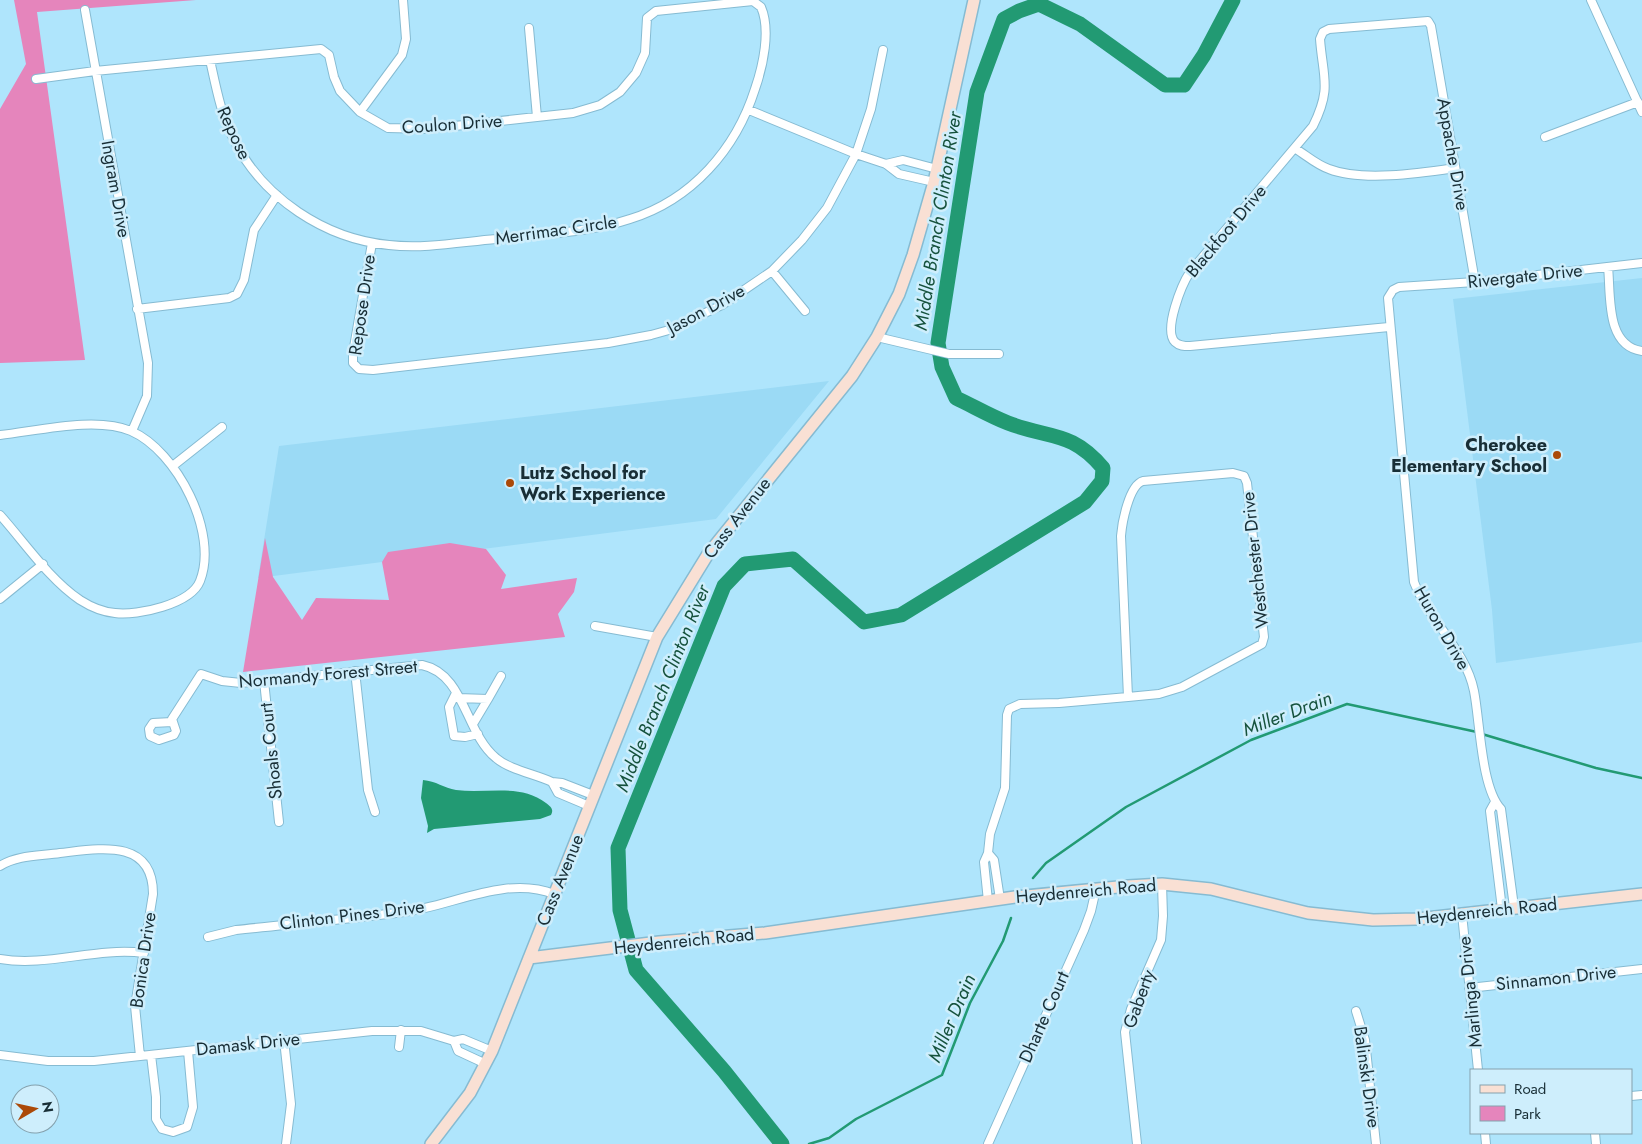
<svg xmlns="http://www.w3.org/2000/svg" width="1642" height="1144" viewBox="0 0 1642 1144" font-family="Jost,sans-serif">
	<style>
		.built { fill: #9bdaf5 }
		.green { fill: #e585bc }
		.water { fill: #229a73 }
		.lines { fill: none; stroke-linecap: round; stroke-linejoin: round }
		.stream { stroke: #229a73; stroke-width: 2.5 }
		.river { stroke: #229a73; stroke-width: 15 }
		.street-casing { stroke: #86bbd2; stroke-width: 10 }
		.secondary-casing { stroke: #86bbd2; stroke-width: 14 }
		.street { stroke: #fff; stroke-width: 8 }
		.secondary { stroke: #f9e0d4; stroke-width: 11 }
		.poi-dot { fill: #ab4908; stroke: #ceeefc; stroke-width: 2 }
		.labels { text-anchor: middle; stroke-width: 5; stroke-linejoin: round; paint-order: stroke }
		.street-label { font-size: 18px; fill: #182e36; stroke: #ceeefc }
		.poi-label { font-size: 18px; font-weight: bold; fill: #182e36; stroke: #ceeefc; text-anchor: end }
		.water-label { font-size: 19px; font-style: italic; fill: #16523d; stroke: #ceeefc }
	</style>
	<rect width="100%" height="100%" fill="#afe5fc"/>
	<path class="built" d="M1642,278V642L1496,663L1492,610L1453,299Z
		M829,381L716,519L258,578L279,446Z"/>
	<path class="green" d="M14,0H196L37,12L85,360L0,363V109L26,64Z
		M265,538L273,577L302,620L316,598L389,600L382,562L388,552L450,543L486,549L506,575L501,589L577,578L574,592L558,614L565,637L243,672Z"/>
	<path class="water" d="M423,780C436,781 444,788 456,790C487,794 520,783 546,803C551,807 554,809 551,815L540,819L434,829L427,833L428,826L421,798Z"/>
	<g class="lines">
		<path class="stream" d="M1482,734L1596,768L1642,778
			M1033,878L1046,863L1126,807L1251,740L1347,704L1477,732
			M809,1144L829,1138L856,1119L942,1075L970,1003L1003,941L1011,918"/>
		<path class="river" d="M782,1144L724,1071L636,970L620,910L618,848L724,586L745,564L793,559L864,622L901,615L1085,502L1102,481L1103,468C1071,430 1049,439 1008,423C990,416 973,406 956,398L942,367L938,343L977,92L1004,19L1019,11L1039,4L1080,24L1165,85H1184L1204,55L1233,0"/>
		<g class="street-casing">
			<path id="street" d="M1591,0L1642,112
				M85,10L148,363L147,396L132,431
				M529,28L537,117
				M36,79L95,71L321,49L329,55L334,77L340,91L360,112L388,128L427,129L573,113L600,105L620,92L636,73L645,53L647,18L656,11L753,1L761,7C771,30 763,66 755,89C736,149 692,200 630,219C588,233 540,234 496,239C461,242 425,249 389,245C325,239 263,198 234,140C221,115 216,87 210,60
				M749,110L856,154L886,164L899,174L934,182
				M360,112L402,55L406,39L403,0
				M1545,137L1638,102
				M1296,149C1307,156 1317,165 1329,169C1362,182 1421,173 1455,168
				M886,164L903,160L937,169
				M372,243L353,353V363L359,369L373,370L608,343L651,335L669,330L722,305L772,271L802,240L827,208L856,154L871,109L883,50
				M1608,267C1611,294 1605,346 1642,351
				M772,271L805,311
				M137,309L229,298L237,294L244,280L254,230L277,195
				M1389,327L1190,346C1184,346 1179,346 1175,342C1163,330 1182,284 1190,272L1313,126C1332,88 1323,78 1320,39L1323,32L1329,29L1428,21L1431,26L1475,282
				M877,337L949,354H999
				M0,435C37,431 96,416 131,431C177,451 219,533 200,581C191,604 138,616 115,613C103,612 91,607 80,600C49,579 25,543 0,515
				M174,465L222,427
				M1233,473L1244,476L1247,483L1264,637L1262,644L1182,687L1159,694L1128,697L1121,536C1122,523 1129,485 1143,481Z
				M0,599L43,564
				M595,626L657,637
				M355,671L368,790L375,812
				M264,681L279,822
				M456,693L449,707L454,736L465,737L478,734
				M458,698L488,699L473,724
				M488,699L501,676
				M172,722L153,723L149,729L150,736L159,740L174,735L176,731L172,719L201,674L222,681L241,683L422,665C465,674 465,733 496,758C510,770 535,774 552,782
				M1495,802L1490,811L1502,909
				M589,806L558,793L552,782L562,783L593,795
				M988,853L990,834L1005,788L1007,715L1009,709L1020,704L1059,703L1128,697
				M0,866C17,855 40,856 60,853C97,849 153,837 153,894L135,1006L140,1056
				M988,901L984,862L988,853L994,860L1000,899
				M1514,907L1501,809C1481,788 1480,721 1474,691C1466,650 1429,621 1414,582L1388,298L1393,290L1399,287L1475,282L1642,263
				M1462,914L1478,1070
				M208,937L236,930C292,924 348,919 404,912C452,906 506,875 554,894
				M0,959C48,967 95,947 144,953
				M1469,988L1642,969
				M1356,1011L1365,1040L1376,1144
				M284,1040L291,1104L286,1144
				M454,1041L458,1051L486,1064
				M399,1047L401,1030
				M0,1055L48,1061H94L372,1031H421L454,1041L463,1039L492,1051
				M151,1055L156,1097V1119L162,1129L173,1132L187,1127L193,1107L188,1051
				M1631,1096L1642,1095
				M1485,1133L1486,1144
				M1595,1133L1596,1144
				M988,1144L1084,930L1091,911L1096,889
				M1137,1144L1125,1032L1131,1009L1161,940L1163,916L1162,884"/>
		</g>
		<g class="secondary-casing">
			<path id="secondary" d="M529,958L659,942L765,933L1015,897L1128,886L1162,884L1211,889L1308,913L1373,920L1417,919L1642,894
				M431,1144L470,1093L492,1051L657,637L708,554L852,376L877,337L899,294L913,255L934,182L974,0"/>
		</g>
		<use href="#street" class="street"/>
		<use href="#secondary" class="secondary"/>
	</g>
	<g class="poi-dot">
		<circle cx="1557" cy="455" r="5"/>
		<circle cx="510" cy="483" r="5"/>
	</g>
	<g class="labels">
		<g class="street-label">
			<text transform="translate(452 124) rotate(-4)" y="6">Coulon Drive</text>
			<text transform="translate(234 133) rotate(65)" y="6">Repose</text>
			<text transform="translate(1453 154) rotate(80)" y="6">Appache Drive</text>
			<text transform="translate(116 189) rotate(80)" y="6">Ingram Drive</text>
			<text transform="translate(556 230) rotate(-8)" y="6">Merrimac Circle</text>
			<text transform="translate(1226 231) rotate(-50)" y="6">Blackfoot Drive</text>
			<text transform="translate(1525 276) rotate(-6)" y="6">Rivergate Drive</text>
			<text transform="translate(362 305) rotate(-82)" y="6">Repose Drive</text>
			<text transform="translate(706 309) rotate(-28)" y="6">Jason Drive</text>
			<text transform="translate(737 518) rotate(-52)" y="6">Cass Avenue</text>
			<text transform="translate(1255 560) rotate(-96)" y="6">Westchester Drive</text>
			<text transform="translate(1442 628) rotate(60)" y="6">Huron Drive</text>
			<text transform="translate(328 674) rotate(-5)" y="6">Normandy Forest Street</text>
			<text transform="translate(271 751) rotate(-96)" y="6">Shoals Court</text>
			<text transform="translate(560 880) rotate(-68)" y="6">Cass Avenue</text>
			<text transform="translate(1086 891) rotate(-5)" y="6">Heydenreich Road</text>
			<text transform="translate(1487 911) rotate(-6)" y="6">Heydenreich Road</text>
			<text transform="translate(352 915) rotate(-7)" y="6">Clinton Pines Drive</text>
			<text transform="translate(684 941) rotate(-6)" y="6">Heydenreich Road</text>
			<text transform="translate(143 960) rotate(-82)" y="6">Bonica Drive</text>
			<text transform="translate(1556 978) rotate(-6)" y="6">Sinnamon Drive</text>
			<text transform="translate(1470 992) rotate(-96)" y="6">Marlinga Drive</text>
			<text transform="translate(1139 999) rotate(-70)" y="6">Gaberty</text>
			<text transform="translate(1044 1017) rotate(-66)" y="6">Dharte Court</text>
			<text transform="translate(248 1044) rotate(-6)" y="6">Damask Drive</text>
			<text transform="translate(1367 1077) rotate(82)" y="6">Balinski Drive</text>
		</g>
		<g class="poi-label">
			<text x="1547" y="451">Cherokee<tspan x="1547" dy="21">Elementary School</tspan></text>
			<text x="520" y="479" text-anchor="start">Lutz School for<tspan x="520" dy="21">Work Experience</tspan></text>
		</g>
		<g class="water-label">
			<text transform="translate(937 221) rotate(-81)" y="7">Middle Branch Clinton River</text>
			<text transform="translate(662 688) rotate(-68)" y="7">Middle Branch Clinton River</text>
			<text transform="translate(1287 713) rotate(-21)" y="7">Miller Drain</text>
			<text transform="translate(951 1018) rotate(-67)" y="7">Miller Drain</text>
		</g>
	</g>
	<rect x="1470" y="1069" width="162" height="65" fill="#ceeefc" stroke="#85a1ad"/>
	<rect x="1480" y="1085" width="25" height="8" fill="#f9e0d4" stroke="#85a1ad"/>
	<text x="1514" y="1094" font-size="15" fill="#182e36">Road</text>
	<rect x="1480" y="1106" width="25" height="15" fill="#e585bc" stroke="#85a1ad"/>
	<text x="1514" y="1119" font-size="15" fill="#182e36">Park</text>
	<g transform="translate(35 1109) rotate(81)"><circle r="24" fill="#ceeefc" stroke="#85a1ad"/>
	<path d="M0-4L9 19L0 12L-9 19Z" fill="#ab4908"/>
	<text y="-8" font-size="14" font-weight="bold" text-anchor="middle" fill="#182e36">N</text>
	</g>
</svg>
